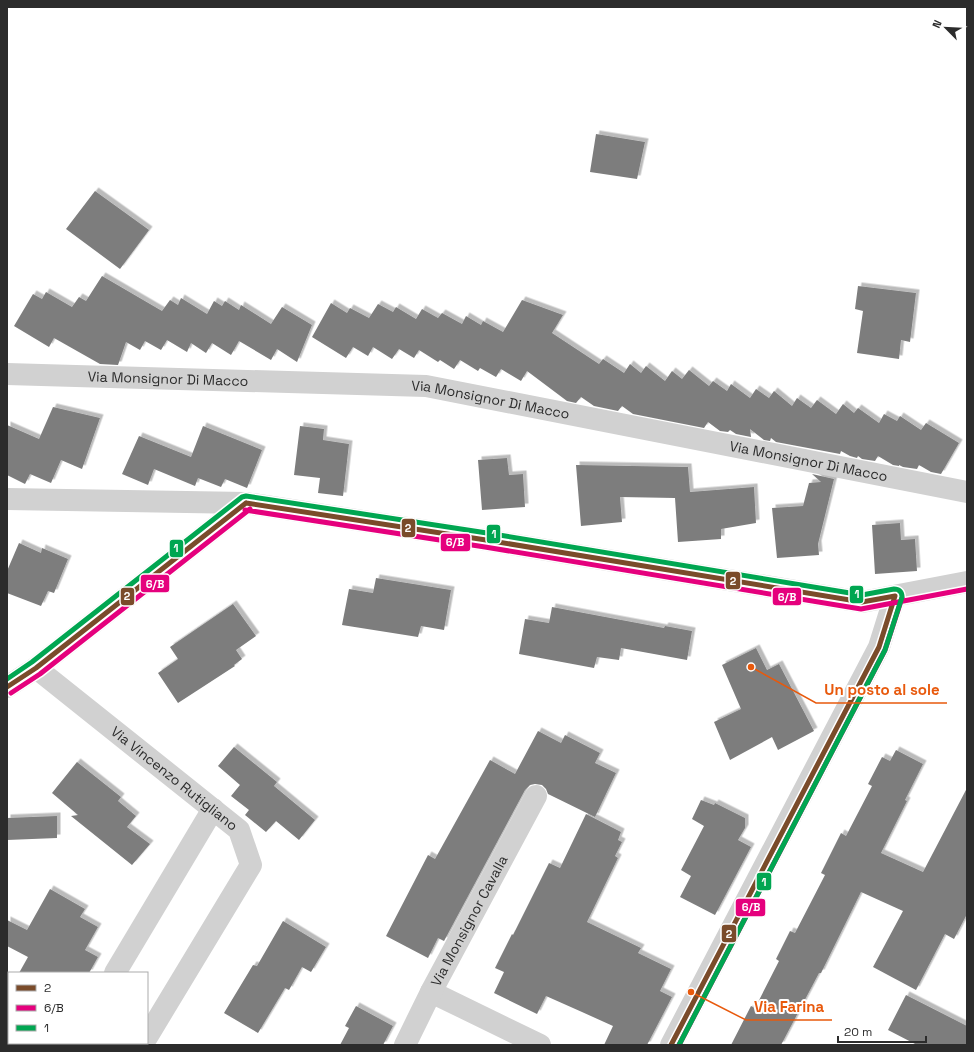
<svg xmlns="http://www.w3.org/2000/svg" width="974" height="1052" viewBox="0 0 974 1052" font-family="'Space Grotesk',sans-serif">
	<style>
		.building { fill: #7d7d7d; filter: url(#shadow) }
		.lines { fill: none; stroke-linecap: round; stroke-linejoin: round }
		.minor { stroke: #d1d1d1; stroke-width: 22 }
		.bus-1-casing { stroke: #fff; stroke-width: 8 }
		.bus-2-casing { stroke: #fff; stroke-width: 8 }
		.bus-3-casing { stroke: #fff; stroke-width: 8 }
		.bus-1 { stroke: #7a4b2a; stroke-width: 5 }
		.bus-2 { stroke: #e5007d; stroke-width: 5 }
		.bus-3 { stroke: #00a651; stroke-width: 5 }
		.labels { text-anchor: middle; stroke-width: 4; stroke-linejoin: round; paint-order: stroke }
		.street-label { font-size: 14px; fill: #2c2c2c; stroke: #fff }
		.leader { fill: none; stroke: #e8590c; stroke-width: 1.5 }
		.callout-dot { fill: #e8590c; stroke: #fff; stroke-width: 1.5 }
		.callout-label { font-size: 15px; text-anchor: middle; font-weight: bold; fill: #e8590c; stroke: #fff; stroke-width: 4; stroke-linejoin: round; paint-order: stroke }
		.line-badge { stroke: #fff; stroke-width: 1.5 }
		.badge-label { font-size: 11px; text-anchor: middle; font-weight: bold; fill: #fff }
	</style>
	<defs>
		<filter id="shadow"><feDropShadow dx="3.5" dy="-3.5" stdDeviation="0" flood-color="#0004"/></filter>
	</defs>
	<rect width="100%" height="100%" fill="#fff"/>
	<path class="building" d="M596,134L645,142L637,179L590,172Z
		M95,191L149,230L120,269L66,229Z
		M102,276L162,311L170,300L178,305L181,298L207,314L214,301L222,306L225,301L239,310L241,305L271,324L282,307L312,325L297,362L277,349L271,360L239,341L231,355L212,343L206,353L191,343L187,352L167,340L161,350L145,341L140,350L126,342L118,365L100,364L54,338L49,347L14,326L33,294L42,299L46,292L72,307L79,297L86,301Z
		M858,286L916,293L910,342L901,340L899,359L857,353L863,311L855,309Z
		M522,300L563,315L552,333L599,364L603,359L624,373L630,364L641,373L646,366L665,381L672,371L682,379L689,370L709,386L713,381L727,391L731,384L750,398L756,389L769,398L774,391L792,406L797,398L811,408L817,400L836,414L843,404L854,413L858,408L879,423L884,414L897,421L900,416L921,430L926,423L959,443L941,474L931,472L919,465L917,469L903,467L899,465V466L893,465L878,456L875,461L862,459L858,456L857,458L850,456L841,451L840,454L776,442L771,438L770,441L764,440L750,429L751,437L736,434L730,430L728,432L720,431L708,422L704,428L633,414L622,406L618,411L594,406L581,397L576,403L567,401L527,371L521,381L501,369L496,377L480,368L478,371L460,360L454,369L440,360L438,362L419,350L414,358L399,349L392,359L373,347L368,356L353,347L346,358L312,337L331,303L347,313L350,308L369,318L378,304L393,312L396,307L416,319L422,309L438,318L442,313L462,324L466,316L481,325L483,321L503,332Z
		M53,407L100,418L82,469L61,460L51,483L30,474L25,484L7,475V425L39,439Z
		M203,426L262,450L247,488L225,479L221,487L198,478L195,486L154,469L148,485L122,474L139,436L191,457Z
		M300,426L324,429L323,440L349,444L343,496L318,493L320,478L294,475Z
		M507,458L509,475L523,474L525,507L482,510L478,460Z
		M576,465L688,467L690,492L754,487L756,523L721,529V539L678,542L675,498L620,497L622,522L581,526Z
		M812,474L834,479L818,544L819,555L777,558L772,508L803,506L809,483L821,482Z
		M900,523L901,540L915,539L917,571L875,574L872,525Z
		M19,543L41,553L42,548L68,559L54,593L48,591L41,606L7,593V571Z
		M376,578L451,590L444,630L421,626L418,637L342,625L349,589L373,593Z
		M233,604L256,636L236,650L242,659L234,665L235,666L178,703L158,673L178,659L170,647Z
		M552,607L664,628L665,626L692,631L687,660L621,648L619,660L597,657L594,668L519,654L525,619L549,623Z
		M756,648L767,670L779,664L814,731L778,750L772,737L730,760L714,722L741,709L722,665Z
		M538,731L561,743L565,735L600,753L595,763L616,773L595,817L548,794L546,789L542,785L535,784L530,785L525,790L444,941L438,938L428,958L386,936L428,855L435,859L490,760L515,774Z
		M234,747L277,782L274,786L315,820L299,840L276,821L266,832L245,815L249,810L231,796L240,785L218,766Z
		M896,750L923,764L905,800L907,801L881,853L923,872L967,788V914L954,939L945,934L916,990L873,967L903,911L861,892L821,973H819L781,1045H731L751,1006L755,1008L779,961L776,959L790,931L795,933L825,875L821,873L841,833L846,836L872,786L868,784L882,757L890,761Z
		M77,762L121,797L118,801L136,816L127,827L150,844L132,865L71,816L78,815L52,793Z
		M701,800L714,805L715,803L745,818V828L738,840L751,847L715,915L680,897L691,876L681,870L704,826L692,819Z
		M586,814L621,832L618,840L622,842L615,856L618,858L587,922L641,948L638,953L671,969L660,991L672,997L647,1045H604L613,1026L582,1012L546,996L537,1014L494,993L504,972L495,968L512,934L513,935L549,863L560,868Z
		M57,816V838L7,840V818Z
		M50,889L85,909L80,917L98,927L85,950L98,957L89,973H19L28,957L7,946V920L27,930Z
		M283,921L326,947L311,972L302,967L289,990L285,988L258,1033L224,1013L253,965L257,966Z
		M906,995L967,1026V1045H917L888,1030Z
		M356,1006L393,1026L383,1045H340L349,1028L345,1026Z"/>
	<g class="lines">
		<g class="minor">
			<path id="s1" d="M7,374L426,386L967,492"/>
			<path d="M7,499L246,503L486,540L862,602L967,582"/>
			<path id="s2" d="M36,668L239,830L251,865L147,1037"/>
			<path d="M7,687L36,668L246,503"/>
			<path d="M115,973L213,809"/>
			<path d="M431,992L540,1045"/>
			<path d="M72,1045L73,1043"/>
			<path id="s3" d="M405,1045L431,992L536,796"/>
			<path d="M671,1045L879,647L895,596"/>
		</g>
		<g class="bus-1-casing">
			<path id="bus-1" d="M246,503L486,540L862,602L895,596
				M7,687L36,668L246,503
				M671,1045L879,647L895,596"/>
		</g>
		<g class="bus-2-casing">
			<path id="bus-2" d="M245,510L485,547L861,609L967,589
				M11,693L40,674L250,509
				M679,1045L885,650L902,598"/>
		</g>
		<g class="bus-3-casing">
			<path id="bus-3" d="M7,679L32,662L242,497L246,496L487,533L862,595L894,589C899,589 902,592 902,597L885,650L679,1045"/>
		</g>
		<use href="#bus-1" class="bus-1"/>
		<use href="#bus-2" class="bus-2"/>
		<use href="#bus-3" class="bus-3"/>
	</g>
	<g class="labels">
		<g class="street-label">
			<text dy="5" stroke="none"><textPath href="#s1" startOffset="161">Via Monsignor Di Macco</textPath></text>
			<text dy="5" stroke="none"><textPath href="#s1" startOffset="485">Via Monsignor Di Macco</textPath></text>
			<text dy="5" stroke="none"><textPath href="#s1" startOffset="809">Via Monsignor Di Macco</textPath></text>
			<text dy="5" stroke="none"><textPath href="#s2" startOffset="177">Via Vincenzo Rutigliano</textPath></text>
			<text dy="5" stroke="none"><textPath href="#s3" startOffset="140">Via Monsignor Cavalla</textPath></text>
		</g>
	</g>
	<path class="leader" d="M751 667L816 703H947M691 992L746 1020H832"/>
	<g class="callout-dot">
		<circle cx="751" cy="667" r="4"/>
		<circle cx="691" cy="992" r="4"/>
	</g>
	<g class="callout-label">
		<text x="882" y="695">Un posto al sole</text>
		<text x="789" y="1012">Via Farina</text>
	</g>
	<g class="line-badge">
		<rect x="401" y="518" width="15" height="20" rx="4" fill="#7a4b2a"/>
		<rect x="486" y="524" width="15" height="20" rx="4" fill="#00a651"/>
		<rect x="440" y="533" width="31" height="19" rx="4" fill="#e5007d"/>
		<rect x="169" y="539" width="15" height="19" rx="4" fill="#00a651"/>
		<rect x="725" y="571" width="16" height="19" rx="4" fill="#7a4b2a"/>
		<rect x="140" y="574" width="30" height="19" rx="4" fill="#e5007d"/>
		<rect x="849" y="585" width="15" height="19" rx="4" fill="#00a651"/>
		<rect x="120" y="587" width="15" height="19" rx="4" fill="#7a4b2a"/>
		<rect x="772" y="587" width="30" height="19" rx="4" fill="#e5007d"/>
		<rect x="756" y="872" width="16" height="19" rx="4" fill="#00a651"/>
		<rect x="735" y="898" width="31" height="19" rx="4" fill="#e5007d"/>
		<rect x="721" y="924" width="16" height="19" rx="4" fill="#7a4b2a"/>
	</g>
	<g class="badge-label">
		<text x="408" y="532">2</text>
		<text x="494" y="538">1</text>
		<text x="455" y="546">6/B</text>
		<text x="176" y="552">1</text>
		<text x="733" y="585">2</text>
		<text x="155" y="588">6/B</text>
		<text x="857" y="598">1</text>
		<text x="127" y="600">2</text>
		<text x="787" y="601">6/B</text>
		<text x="764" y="886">1</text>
		<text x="751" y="911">6/B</text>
		<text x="729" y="938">2</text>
	</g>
	<rect width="974" height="1052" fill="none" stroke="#2c2c2c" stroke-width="16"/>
	<rect x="8" y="972" width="140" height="72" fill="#ffffff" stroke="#ababab"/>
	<rect x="16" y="985" width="20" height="6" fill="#7a4b2a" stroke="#ababab"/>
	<text x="44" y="992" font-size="12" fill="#2c2c2c">2</text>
	<rect x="16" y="1005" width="20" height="6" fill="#e5007d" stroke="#ababab"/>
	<text x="44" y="1012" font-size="12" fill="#2c2c2c">6/B</text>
	<rect x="16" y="1025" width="20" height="6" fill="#00a651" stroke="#ababab"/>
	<text x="44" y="1032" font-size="12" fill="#2c2c2c">1</text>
	<g transform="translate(946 28) rotate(294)" stroke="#ffffff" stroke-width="3" paint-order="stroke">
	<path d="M0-3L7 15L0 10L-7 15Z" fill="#2c2c2c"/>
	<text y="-6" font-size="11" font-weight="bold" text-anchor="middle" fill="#2c2c2c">N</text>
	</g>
	<path d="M838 1036v6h88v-6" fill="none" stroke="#2c2c2c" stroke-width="2"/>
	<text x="844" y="1036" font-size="12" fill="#2c2c2c" stroke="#ffffff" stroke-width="3" paint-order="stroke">20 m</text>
</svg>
